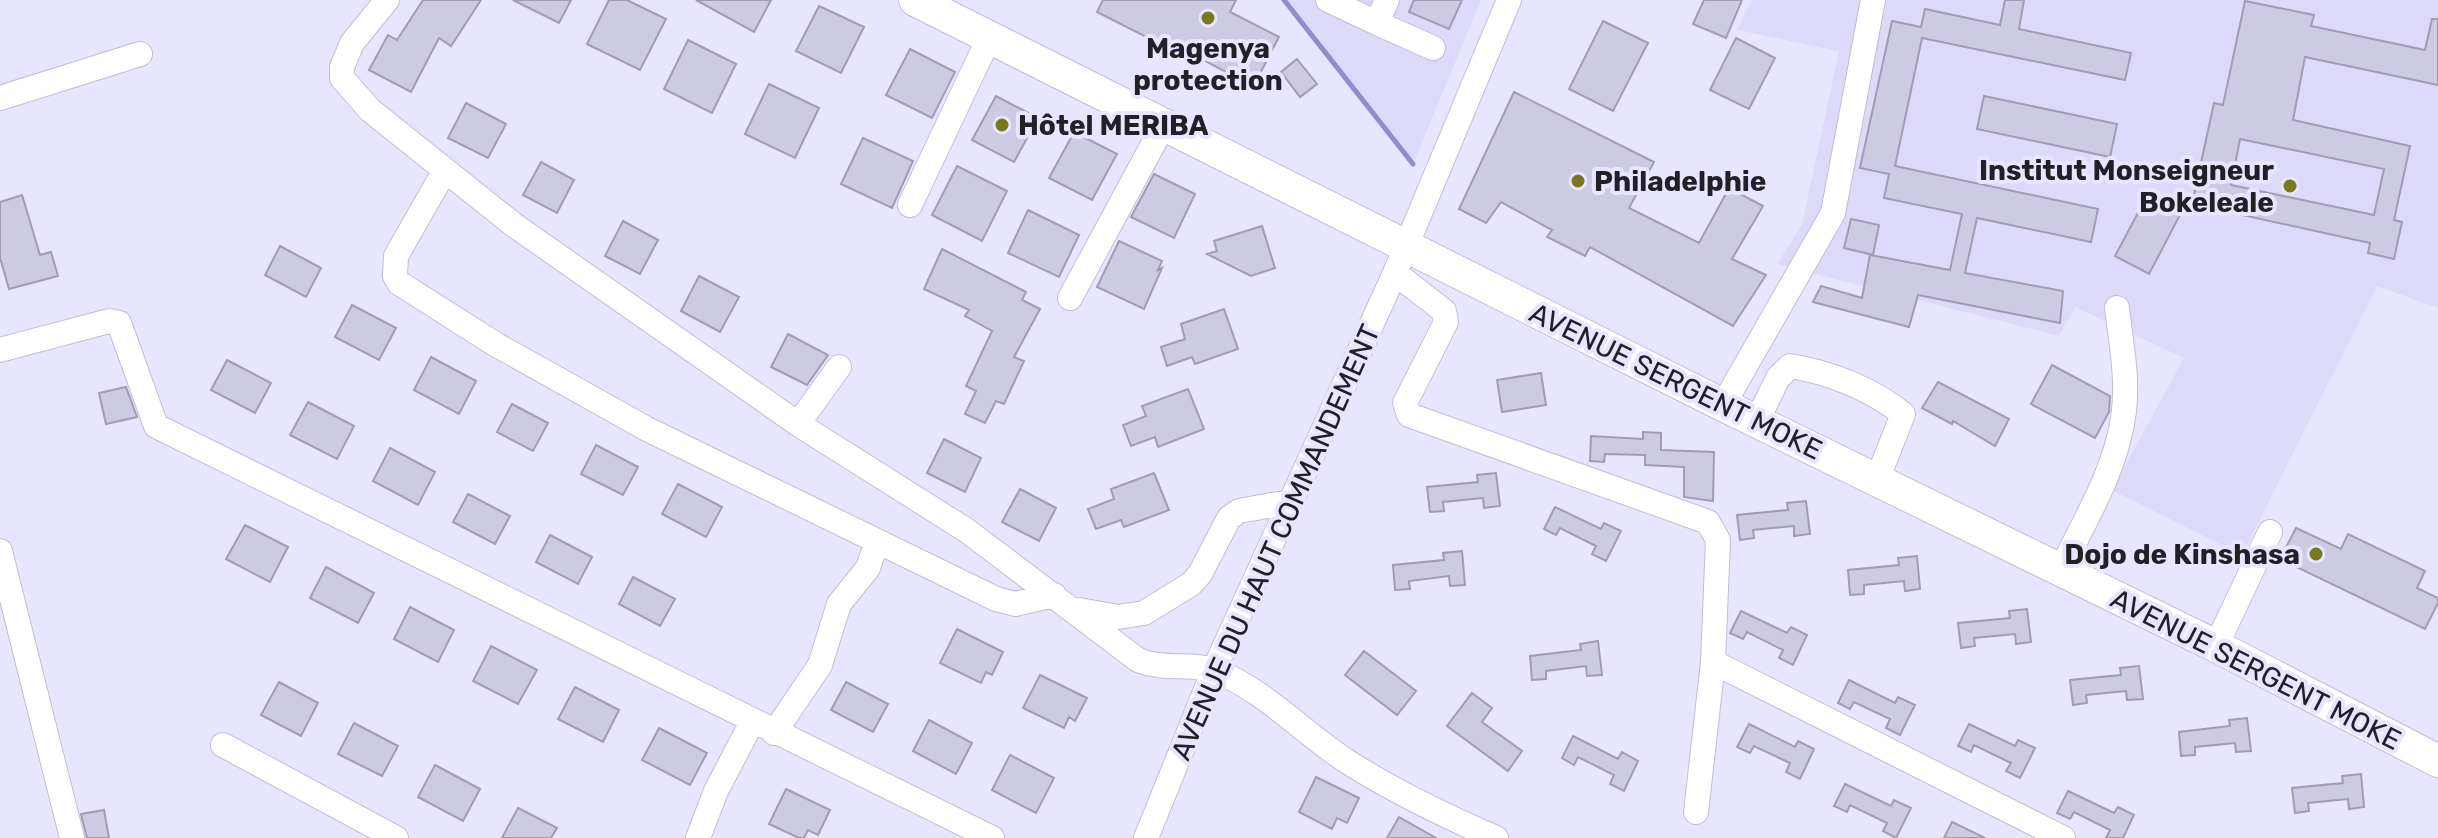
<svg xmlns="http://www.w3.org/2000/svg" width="2438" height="838" viewBox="0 0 2438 838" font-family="Rubik,sans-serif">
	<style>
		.built { fill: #dcd9f9 }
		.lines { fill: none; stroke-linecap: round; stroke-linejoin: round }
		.stream { stroke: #948bcc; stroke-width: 5 }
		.building { fill: #cdcbe3; stroke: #9f9cb4; stroke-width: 2; fill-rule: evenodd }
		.minor-casing { stroke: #c0bed6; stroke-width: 26 }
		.major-casing { stroke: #c0bed6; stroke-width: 34 }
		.minor { stroke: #fff; stroke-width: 24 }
		.major { stroke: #fff; stroke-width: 32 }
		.poi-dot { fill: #78781e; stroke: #e8e5fe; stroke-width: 3 }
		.labels { text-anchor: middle; stroke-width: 8; stroke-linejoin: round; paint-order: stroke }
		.poi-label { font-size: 28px; font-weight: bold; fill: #212029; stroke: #e8e5fe; text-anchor: start }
		.street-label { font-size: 28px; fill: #212029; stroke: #e8e5fe }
	</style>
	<rect width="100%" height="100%" fill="#e8e5fe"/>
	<path class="built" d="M1284,0H1481L1413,164Z
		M1752,0H2438V308L2377,286L2242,555L2112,490L2184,358L2075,307L2059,336L1777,264L1802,225L1839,51L1737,30Z"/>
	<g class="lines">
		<path class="stream" d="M1284,0L1413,164"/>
	</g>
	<path class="building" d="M423,0H481L451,46L439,38L411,92L369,70L388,35L397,40Z
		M513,0H571L559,23Z
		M609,0H627L666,19L640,70L587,44Z
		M696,0H771L754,32Z
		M1103,0H1236L1230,12L1279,37L1253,87L1167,40L1164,46L1097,12Z
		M1414,0H1462L1449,29L1409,12Z
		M1704,0H1742L1726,38L1693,24Z
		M2005,0H2024L2019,29L2131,53L2125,80L1922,38L1895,166L2098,209L2091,242L1977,218L1965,273L2063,291L2060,323L1918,295L1909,327L1813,302L1821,286L1862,298L1870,255L1950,270L1962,214L1884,198L1889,174L1860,168L1892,21L1921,27L1925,9L2000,25Z
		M2245,1L2314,15L2311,26L2425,50L2432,19H2438V85L2305,57L2293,120L2410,146L2394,220L2402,222L2394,259L2368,253L2370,243L2192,204L2214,103L2223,105ZM2240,139L2384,169L2374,215L2231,185Z
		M819,6L864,27L841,73L796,51Z
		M1603,21L1648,43L1613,111L1569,89Z
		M1736,38L1775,58L1749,109L1710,90Z
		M688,40L736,64L712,113L664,89Z
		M910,49L955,72L932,118L886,95Z
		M1297,59L1317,84L1300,97L1281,72Z
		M769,84L819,108L795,158L745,134Z
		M1514,92L1654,162L1629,208L1699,243L1729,188L1763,206L1732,259L1766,275L1733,326L1590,247L1585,256L1547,237L1552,230L1501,202L1486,223L1459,209Z
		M996,96L1038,118L1014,162L972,140Z
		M1984,96L2117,124L2110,157L1977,129Z
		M466,103L506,124L488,158L448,138Z
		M1074,132L1117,154L1092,200L1049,178Z
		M863,138L913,161L892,208L841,184Z
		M541,162L574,180L557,213L523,195Z
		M957,166L1007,191L982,241L932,215Z
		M1154,174L1195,194L1174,238L1131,217Z
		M2148,194L2182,211L2149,274L2115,256Z
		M22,195L40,255L51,252L58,276L9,289L0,258V202Z
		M1028,210L1079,235L1059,277L1008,253Z
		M1851,219L1879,225L1873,255L1844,248Z
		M623,221L658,240L640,274L605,256Z
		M1262,226L1275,268L1251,276L1207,254L1217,251L1214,241Z
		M1119,241L1162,261L1158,270L1162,268L1144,309L1097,287Z
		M280,246L321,268L306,297L265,275Z
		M942,249L1026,292L1022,300L1040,309L1014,357L1024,361L1004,404L996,401L985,423L965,414L976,391L966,386L992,331L965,316L969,310L924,289Z
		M699,276L739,297L720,332L681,311Z
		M352,305L396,328L379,360L335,337Z
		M1224,309L1238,349L1195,364L1192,357L1167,366L1161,347L1185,339L1181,324Z
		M788,334L828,355L807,385L771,367Z
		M431,357L476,381L459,414L414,390Z
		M227,360L271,383L255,413L211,390Z
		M2052,365L2110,396L2109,412L2095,438L2031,404Z
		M1541,373L1546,405L1502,412L1497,380Z
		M1938,382L2009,419L1995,446L1953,421L1952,424L1922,408Z
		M126,387L137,417L106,424L99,393Z
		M1188,389L1204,429L1158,447L1155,437L1131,446L1123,425L1146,416L1142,406Z
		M308,402L354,426L337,459L290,435Z
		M512,404L548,423L533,451L497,432Z
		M1643,432L1661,433V450L1714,452L1713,501L1684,497V467L1645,465V455L1605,454L1604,462L1590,461L1591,436L1643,439Z
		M944,439L981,458L965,492L927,473Z
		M596,445L638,467L623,495L581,474Z
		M390,448L435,472L418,505L373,481Z
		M1154,473L1169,510L1124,527L1121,520L1096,529L1088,509L1114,499L1111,489Z
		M1496,473L1500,506L1484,508L1483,498L1443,502L1444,511L1430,512L1427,487L1478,482L1477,475Z
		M678,484L722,507L706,537L662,514Z
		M1020,489L1056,508L1039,541L1002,522Z
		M468,494L510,516L495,544L453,522Z
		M1806,501L1810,534L1794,536V526L1753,530L1754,538L1740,540L1737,515L1788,510L1787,503Z
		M1555,507L1601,529L1604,523L1621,531L1606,561L1592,554L1596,546L1560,528L1556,535L1544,529Z
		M245,525L288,547L270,582L226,559Z
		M2296,528L2341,549L2348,534L2425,571L2417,588L2438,598V603L2425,629L2280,559Z
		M550,535L592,557L578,584L536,562Z
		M1462,551L1465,585L1450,586L1449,576L1409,581L1410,589L1395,590L1393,565L1444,560L1443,553Z
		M1917,556L1920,589L1905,591L1904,581L1864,585V594L1850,595L1848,570L1899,565L1898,558Z
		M326,567L374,593L358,623L310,598Z
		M633,577L675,599L660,626L619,604Z
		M410,607L454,630L438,662L394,639Z
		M2027,609L2031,642L2016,644L2015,634L1974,638L1975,646L1961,648L1958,623L2010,618L2009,611Z
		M1741,611L1787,633L1791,627L1807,635L1793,665L1779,658L1783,650L1747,632L1743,639L1730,633Z
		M957,629L1003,652L992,675L986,672L981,683L940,663Z
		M1598,641L1602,675L1587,676L1586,666L1546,671V679L1532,680L1530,656L1581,650L1580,644Z
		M491,646L537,670L518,704L473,681Z
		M1364,651L1416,691L1397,715L1345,675Z
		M2139,666L2143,699L2127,700L2126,691L2086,695L2087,703L2073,705L2070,680L2121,675L2120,668Z
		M1040,675L1087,698L1075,721L1069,717L1064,728L1023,708Z
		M1849,680L1895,703L1898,697L1915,705L1900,735L1886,728L1890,719L1854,702L1850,709L1838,703Z
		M279,682L318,703L301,736L261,715Z
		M846,682L888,704L873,732L831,710Z
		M575,687L619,710L603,742L558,719Z
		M1472,693L1492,708L1482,722L1522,751L1508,771L1447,726Z
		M2247,718L2251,751L2236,752L2235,743L2195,747V755L2181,756L2179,732L2230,726L2229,720Z
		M929,720L972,743L956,774L913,751Z
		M354,723L398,746L382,776L338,754Z
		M1749,724L1795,747L1798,741L1814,749L1800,779L1786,772L1790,763L1754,746L1750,753L1737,747Z
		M1969,724L2015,746L2018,740L2035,748L2020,778L2006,771L2011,763L1974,745L1971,752L1958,746Z
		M659,728L707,753L690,785L642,760Z
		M1573,736L1618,759L1622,752L1638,761L1624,791L1610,784L1614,775L1578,757L1574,765L1562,758Z
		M1010,755L1054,778L1036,813L992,790Z
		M435,765L480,789L463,821L418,797Z
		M2361,774L2364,807L2349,809L2348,799L2308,803L2309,811L2295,813L2292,788L2343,783L2342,776Z
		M1316,777L1359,798L1347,823L1337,818L1332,829L1299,812Z
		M1845,784L1891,806L1894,800L1911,808L1896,838L1883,831L1887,823L1850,805L1847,812L1834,806Z
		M786,789L830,810L818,835L808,830L804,838H799L769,824Z
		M2068,791L2114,813L2118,807L2134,815L2123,838H2106L2110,830L2074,812L2070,819L2057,813Z
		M518,808L557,828L551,838H502Z
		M104,810L109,838H87L81,814Z
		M1399,817L1436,838H1387Z
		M1952,822L1985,838H1944Z"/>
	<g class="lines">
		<g class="minor-casing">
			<path id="minor" d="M387,0L352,43L342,67V78L370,110L514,225L798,424L966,530L1138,660C1165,671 1193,662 1216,671C1266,691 1304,734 1348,762C1395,792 1445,816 1496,838
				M1328,0L1377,23L1387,0
				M1377,23L1433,48
				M0,98L140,54
				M444,172L396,256L395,276L399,283L495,344L647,429L996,599L1015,604L1054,595
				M910,205L989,38
				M1395,273L1444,311L1446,322L1405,403L1409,415L1708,522L1718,540L1713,662L2063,838
				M1070,298L1163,126
				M0,350L109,321L119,323L156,426L992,838
				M1723,405L1833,213L1873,0
				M1757,421L1778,378L1790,366C1829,372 1872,389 1903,414L1877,480
				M798,424L839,367
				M0,551L72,838
				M2060,571C2084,522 2115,472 2123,418C2129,382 2121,343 2117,308
				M1079,610L1118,617L1144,613L1191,584L1200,574L1229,518L1239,511L1289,502
				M2216,646L2270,532
				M774,733L820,665L839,604L868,568L877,541
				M223,745L396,838
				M1696,812L1713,662
				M698,838L716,791L752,722
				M1146,838L1214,670L1395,273L1509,0"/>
		</g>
		<g class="major-casing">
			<path id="major" d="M915,0L1723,405L2216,646L2438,761"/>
		</g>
		<use href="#minor" class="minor"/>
		<use href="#major" class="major"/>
	</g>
	<g class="poi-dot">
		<circle cx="1208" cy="18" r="8"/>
		<circle cx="1002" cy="125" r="8"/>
		<circle cx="1578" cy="181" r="8"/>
		<circle cx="2290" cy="186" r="8"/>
		<circle cx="2316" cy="554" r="8"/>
	</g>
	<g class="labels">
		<g class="poi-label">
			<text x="1208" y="58" text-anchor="middle">Magenya<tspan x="1208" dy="32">protection</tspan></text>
			<text x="1018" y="135">Hôtel MERIBA</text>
			<text x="2274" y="180" text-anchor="end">Institut Monseigneur<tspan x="2274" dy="32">Bokeleale</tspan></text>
			<text x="1594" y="191">Philadelphie</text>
			<text x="2300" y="564" text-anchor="end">Dojo de Kinshasa</text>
		</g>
		<g class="street-label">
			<text transform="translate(1676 381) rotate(26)" y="10">AVENUE SERGENT MOKE</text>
			<text transform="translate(1275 542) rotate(-66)" y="10">AVENUE DU HAUT COMMANDEMENT</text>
			<text transform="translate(2256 669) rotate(27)" y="10">AVENUE SERGENT MOKE</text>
		</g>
	</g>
</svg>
